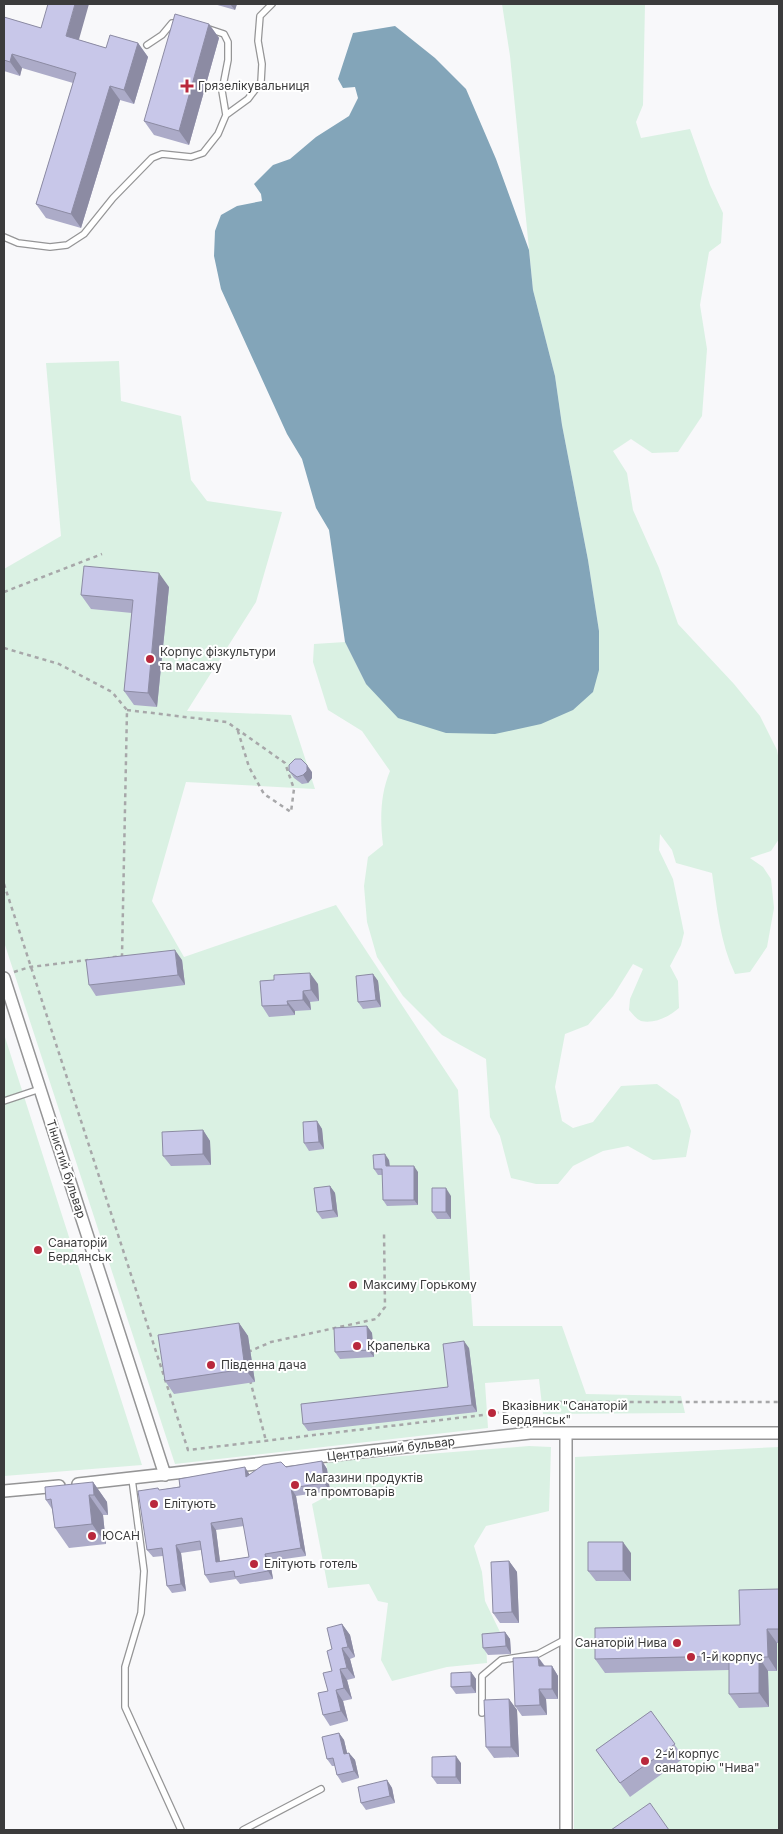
<svg xmlns="http://www.w3.org/2000/svg" width="783" height="1834" viewBox="0 0 783 1834" font-family="Inter,sans-serif">
	<style>
		.green { fill: #daf1e3 }
		.water { fill: #83a5b9 }
		.lines { fill: none; stroke-linecap: round; stroke-linejoin: round }
		.lane-casing { stroke: #959596; stroke-width: 8 }
		.street-casing { stroke: #959596; stroke-width: 14 }
		.path { stroke: #a7a7a9; stroke-width: 2.5; stroke-dasharray: 4 4; stroke-linecap: butt }
		.lane { stroke: #fff; stroke-width: 5.5 }
		.street { stroke: #fff; stroke-width: 11 }
		.wall { fill: #acabc8; fill-rule: evenodd }
		.shaded-wall { fill: #8c8ba3 }
		.building { fill: #c8c7e9; stroke: #8c8ba3; fill-rule: evenodd }
		.poi-dot { fill: #b9283c; stroke: #fff; stroke-width: 2 }
		.labels { text-anchor: middle; stroke-width: 4; stroke-linejoin: round; paint-order: stroke }
		.poi-label { font-size: 12px; fill: #3b3b3c; stroke: #fff; text-anchor: start }
		.street-label { font-size: 12px; fill: #3b3b3c; stroke: #fff }
	</style>
	<rect width="100%" height="100%" fill="#f8f8fa"/>
	<path class="green" d="M502,4H645L643,105L636,122L641,138L690,129L710,185L723,213L721,243L709,252L700,305L707,349L702,416L678,452L652,453L631,439L613,451L627,473L633,510L659,568L678,624L734,684L760,716L777,750L779,761V839L771,851L750,858L763,867L771,879L774,908L767,947L750,972L735,974C720,942 717,908 712,873L676,863L672,850L660,834L659,850L673,879L684,933L681,945L670,966L678,981L679,1008C669,1017 654,1024 641,1021C636,1019 632,1013 629,1010L630,999L643,969L633,964L613,996L588,1025L565,1034L555,1087L562,1121L573,1128L593,1122L621,1086L657,1084L679,1100L691,1131L686,1157L653,1160L628,1146L603,1151L573,1166L558,1184H536L511,1178L500,1136L490,1117L486,1059L442,1035L403,996L377,957L367,922L364,886L368,857L383,845C380,820 380,795 390,771L362,731L328,710L313,662L314,644L345,642L366,684L599,670V631L588,560L562,425L555,376L533,290L510,56Z
		M119,361L121,401L181,416L191,480L207,501L282,512L256,602L187,711L291,715L315,789L186,782L152,901L184,957L336,905L458,1090L473,1326H562L586,1394L681,1396L685,1413L543,1414L539,1379L485,1383L488,1428L175,1464L4,942V569L61,536L46,363Z
		M4,1034L142,1465L4,1476Z
		M529,1446L551,1447L549,1511L486,1526L474,1546L482,1572L485,1601L500,1632L486,1640L487,1663L447,1667L392,1681L381,1660L388,1603L378,1601L369,1584L328,1588L312,1504L331,1494L326,1462Z
		M779,1447V1830H574L575,1457Z"/>
	<path class="water" d="M395,26L435,58L466,89L496,159L529,250L533,290L555,376L562,425L588,560L599,631V670L593,692L573,710L541,724L495,734L446,733L398,718L366,684L345,642L329,530L316,508L302,459L287,434L221,289L214,256L215,231L221,215L237,206L262,201L261,194L254,184L273,165L290,159L316,137L349,116L358,98L355,87L343,88L338,79L353,33Z"/>
	<g class="lines">
		<g class="lane-casing">
			<path id="lane" d="M147,45L162,35L172,23H179
				M226,115L248,99L261,82L262,64L258,41L260,16L272,4
				M4,237L18,243L50,247L67,245L84,234L113,198L152,158L162,154L191,157L203,153L218,134L226,115L222,91L228,60V42L224,34L209,29
				M4,1101L40,1089
				M132,1479L144,1571L141,1613L125,1667V1707L181,1830
				M482,1713V1676L501,1660L538,1654L566,1639
				M243,1830L321,1789"/>
		</g>
		<g class="street-casing">
			<path id="street" d="M4,978L165,1475
				M566,1433V1830
				M78,1484L530,1433H779
				M4,1491L59,1486"/>
		</g>
		<path class="path" d="M4,592L102,554
			M4,648L59,664L112,692L127,710L122,956L108,958
			M127,710L227,722L285,763L294,789L291,812L264,794L249,767L237,728
			M4,884L188,1450L483,1415L560,1402H779
			M14,972L30,967L88,960
			M248,1352L271,1342L376,1319L385,1307L384,1232
			M250,1380L266,1441"/>
		<use href="#lane" class="lane"/>
		<use href="#street" class="street"/>
	</g>
	<path class="wall" d="M214,4H237L235,10Z
		M4,17L106,48L138,43L148,57L134,104L120,100L81,228L46,218L36,204L73,83L22,68L20,76L4,71Z
		M209,24L219,38L189,145L154,135L144,121Z
		M169,587L157,707L134,705L124,691L132,613L91,609L81,595Z
		M289,771L312,772V778L308,783L302,784L294,778Z
		M182,960L185,985L96,996L89,985Z
		M373,974L378,981L381,1007L363,1009L358,1002Z
		M274,980L318,984L319,1001L310,1002L311,1010L295,1011V1015L269,1017L262,1006Z
		M317,1121L322,1129L324,1149L309,1151L304,1143Z
		M203,1130L210,1141L211,1165L171,1166L163,1156Z
		M389,1160L390,1166L418,1172V1205L387,1206L383,1200V1175H378L374,1169Z
		M330,1186L335,1193L338,1217L322,1219L317,1212Z
		M451,1196V1219H437L432,1212Z
		M239,1323L248,1336L255,1382L174,1394L165,1381Z
		M367,1326L372,1333L374,1357L340,1359L335,1352Z
		M469,1348L477,1412L308,1431L303,1424L448,1387Z
		M322,1461L327,1469L330,1491L296,1496L306,1556L270,1561L273,1579L240,1584L236,1579L210,1583L205,1575L201,1550L181,1553L186,1591L172,1593L167,1586L163,1556L153,1557L147,1550L160,1490ZM244,1526L249,1557L220,1561L216,1530Z
		M93,1482L107,1502L108,1515H103L106,1544L69,1548L55,1528L52,1509L46,1500Z
		M631,1553V1581H596L588,1571Z
		M509,1561L517,1572L519,1623H500L493,1613Z
		M779,1589V1643H777V1671H768L769,1707L739,1708L729,1694V1670L605,1673L595,1659L740,1625Z
		M342,1624L350,1635L355,1657L350,1659L355,1678L347,1680L352,1699L343,1701L348,1721L330,1726L323,1715L332,1671V1649Z
		M505,1632L510,1639L511,1654L488,1655L483,1648Z
		M538,1657L545,1666H552L558,1676V1699H546L547,1715L522,1716L515,1706Z
		M471,1672L476,1679V1693L456,1694L451,1687Z
		M509,1699L517,1710L519,1757L494,1758L486,1747Z
		M651,1711L684,1758L630,1797L596,1750Z
		M339,1733L344,1740L347,1753H349L355,1760L359,1778L342,1783L337,1775L335,1766H332L327,1759Z
		M461,1763V1784H437L432,1777Z
		M387,1780L392,1788L395,1803L366,1810L361,1803Z"/>
	<path class="shaded-wall" d="M75,4H89L76,50L66,36Z
		M230,4H237L235,10Z
		M209,24L219,38L189,145L179,131Z
		M138,43L148,57L134,104L124,90Z
		M12,54L22,68L20,76L10,62Z
		M110,86L120,100L81,228L71,214Z
		M159,573L169,587L157,707L148,693Z
		M307,765L312,772V778L308,783L303,775Z
		M175,950L182,960L185,985L178,975Z
		M310,973L318,984L319,1001L311,990Z
		M373,974L378,981L381,1007L376,1000Z
		M303,991L310,1002L311,1010L303,1000Z
		M287,1001L295,1011V1015L288,1005Z
		M317,1121L322,1129L324,1149L319,1142Z
		M203,1130L210,1141L211,1165L203,1154Z
		M385,1154L389,1160L390,1172L386,1166Z
		M414,1166L418,1172V1205L414,1200Z
		M330,1186L335,1193L338,1217L333,1210Z
		M446,1188L451,1196V1219L446,1212Z
		M239,1323L248,1336L255,1382L245,1369Z
		M367,1326L372,1333L374,1357L368,1350Z
		M464,1341L469,1348L477,1412L472,1405Z
		M322,1461L327,1469L330,1491L324,1483Z
		M245,1467L250,1475L246,1477Z
		M93,1482L107,1502L108,1515L94,1495Z
		M291,1488L296,1496L306,1556L301,1548Z
		M89,1495L103,1515L106,1544L92,1524Z
		M211,1523L216,1530L221,1570L216,1562Z
		M623,1542L631,1553V1581L623,1571Z
		M176,1545L181,1553L186,1591L181,1584Z
		M265,1554L270,1561L273,1579L268,1571Z
		M509,1561L517,1572L519,1623L512,1612Z
		M342,1624L350,1635L355,1657L348,1647Z
		M767,1629L777,1643V1671L768,1657Z
		M505,1632L510,1639L511,1654L506,1646Z
		M342,1648L350,1659L355,1678L347,1668Z
		M538,1657L545,1667L539,1666Z
		M759,1657L768,1671L769,1707L759,1693Z
		M552,1666L558,1676V1699L552,1689Z
		M340,1669L347,1680L352,1699L344,1688Z
		M471,1672L476,1679V1693L471,1686Z
		M539,1689L546,1699L547,1715L540,1705Z
		M336,1690L343,1701L348,1721L341,1711Z
		M509,1699L517,1710L519,1757L511,1747Z
		M339,1733L344,1740L349,1761L344,1754Z
		M349,1753L355,1760L359,1778L354,1771Z
		M456,1756L461,1763V1784L456,1777Z
		M387,1780L392,1788L395,1803L390,1796Z"/>
	<path class="building" d="M48,4H75L66,36L106,48L110,35L138,43L124,90L110,86L71,214L36,204L76,73L12,54L10,62L4,60V17L41,28Z
		M175,14L209,24L179,131L144,121Z
		M84,566L159,573L148,693L124,691L133,600L81,595Z
		M295,759H301L307,765V771L303,775L297,777L289,771V765Z
		M175,950L178,975L89,985L86,960Z
		M310,973L311,990L303,991V1000L287,1001L288,1005L262,1006L260,981L274,980V975Z
		M373,974L376,1000L358,1002L356,976Z
		M317,1121L319,1142L304,1143L303,1122Z
		M203,1130V1154L163,1156L162,1132Z
		M385,1154L386,1166H414V1200H383L382,1169H374L373,1155Z
		M330,1186L333,1210L317,1212L314,1188Z
		M432,1188H446V1212H432Z
		M239,1323L245,1369L165,1381L158,1335Z
		M367,1326L368,1350L335,1352L334,1328Z
		M464,1341L472,1405L303,1424L301,1404L448,1387L443,1344Z
		M322,1461L324,1483L291,1488L301,1548L265,1554L268,1571L235,1577L234,1571L205,1575L200,1541L176,1545L181,1584L167,1586L162,1548L147,1550L138,1491L158,1488L159,1490L180,1487L179,1479L245,1467L246,1477L263,1465L281,1462L286,1467ZM242,1518L249,1557L216,1562L211,1523Z
		M93,1482L94,1495H89L92,1524L55,1528L51,1499L46,1500L45,1487Z
		M588,1542H623V1571H588Z
		M509,1561L512,1612L493,1613L491,1562Z
		M779,1589V1629H767L768,1657H759V1693L729,1694V1656L595,1659V1628L740,1625L739,1590Z
		M342,1624L348,1647L342,1648L347,1668L340,1669L344,1688L336,1690L341,1711L323,1715L318,1693L328,1691L323,1673L332,1671L327,1651L332,1649L327,1628Z
		M505,1632L506,1646L483,1648L482,1634Z
		M538,1657L539,1666H552V1689H539L540,1705L515,1706L513,1658Z
		M471,1672V1686L451,1687V1673Z
		M509,1699L511,1747H486L484,1700Z
		M651,1711L675,1744L620,1783L596,1750Z
		M339,1733L344,1754L349,1753L354,1771L337,1775L333,1758L327,1759L322,1737Z
		M456,1756V1777H432V1757Z
		M387,1780L390,1796L361,1803L358,1787Z
		M650,1803L669,1830H611Z"/>
	<g class="poi-dot">
		<path d="M184.5 78.5h5v5h5v5h-5v5h-5v-5h-5v-5h5z"/>
		<circle cx="150" cy="659" r="5"/>
		<circle cx="38" cy="1250" r="5"/>
		<circle cx="353" cy="1285" r="5"/>
		<circle cx="357" cy="1346" r="5"/>
		<circle cx="211" cy="1365" r="5"/>
		<circle cx="492" cy="1413" r="5"/>
		<circle cx="295" cy="1485" r="5"/>
		<circle cx="154" cy="1504" r="5"/>
		<circle cx="92" cy="1536" r="5"/>
		<circle cx="254" cy="1564" r="5"/>
		<circle cx="677" cy="1643" r="5"/>
		<circle cx="691" cy="1657" r="5"/>
		<circle cx="645" cy="1761" r="5"/>
	</g>
	<g class="labels">
		<g class="poi-label">
			<text x="198" y="90">Грязелікувальниця</text>
			<text x="160" y="656">Корпус фізкультури<tspan x="160" dy="14">та масажу</tspan></text>
			<text x="48" y="1247">Санаторій<tspan x="48" dy="14">Бердянськ</tspan></text>
			<text x="363" y="1289">Максиму Горькому</text>
			<text x="367" y="1350">Крапелька</text>
			<text x="221" y="1369">Південна дача</text>
			<text x="502" y="1410">Вказівник "Санаторій<tspan x="502" dy="14">Бердянськ"</tspan></text>
			<text x="305" y="1482">Магазини продуктів<tspan x="305" dy="14">та промтоварів</tspan></text>
			<text x="164" y="1508">Елітують</text>
			<text x="102" y="1540">ЮСАН</text>
			<text x="264" y="1568">Елітують готель</text>
			<text x="667" y="1647" text-anchor="end">Санаторій Нива</text>
			<text x="701" y="1661">1-й корпус</text>
			<text x="655" y="1758">2-й корпус<tspan x="655" dy="14">санаторію "Нива"</tspan></text>
		</g>
		<g class="street-label">
			<text transform="translate(66 1169) rotate(72)" y="4">Тінистий бульвар</text>
			<text transform="translate(391 1449) rotate(-7)" y="4">Центральний бульвар</text>
		</g>
	</g>
	<rect width="783" height="1834" fill="none" stroke="#3b3b3c" stroke-width="10"/>
</svg>
